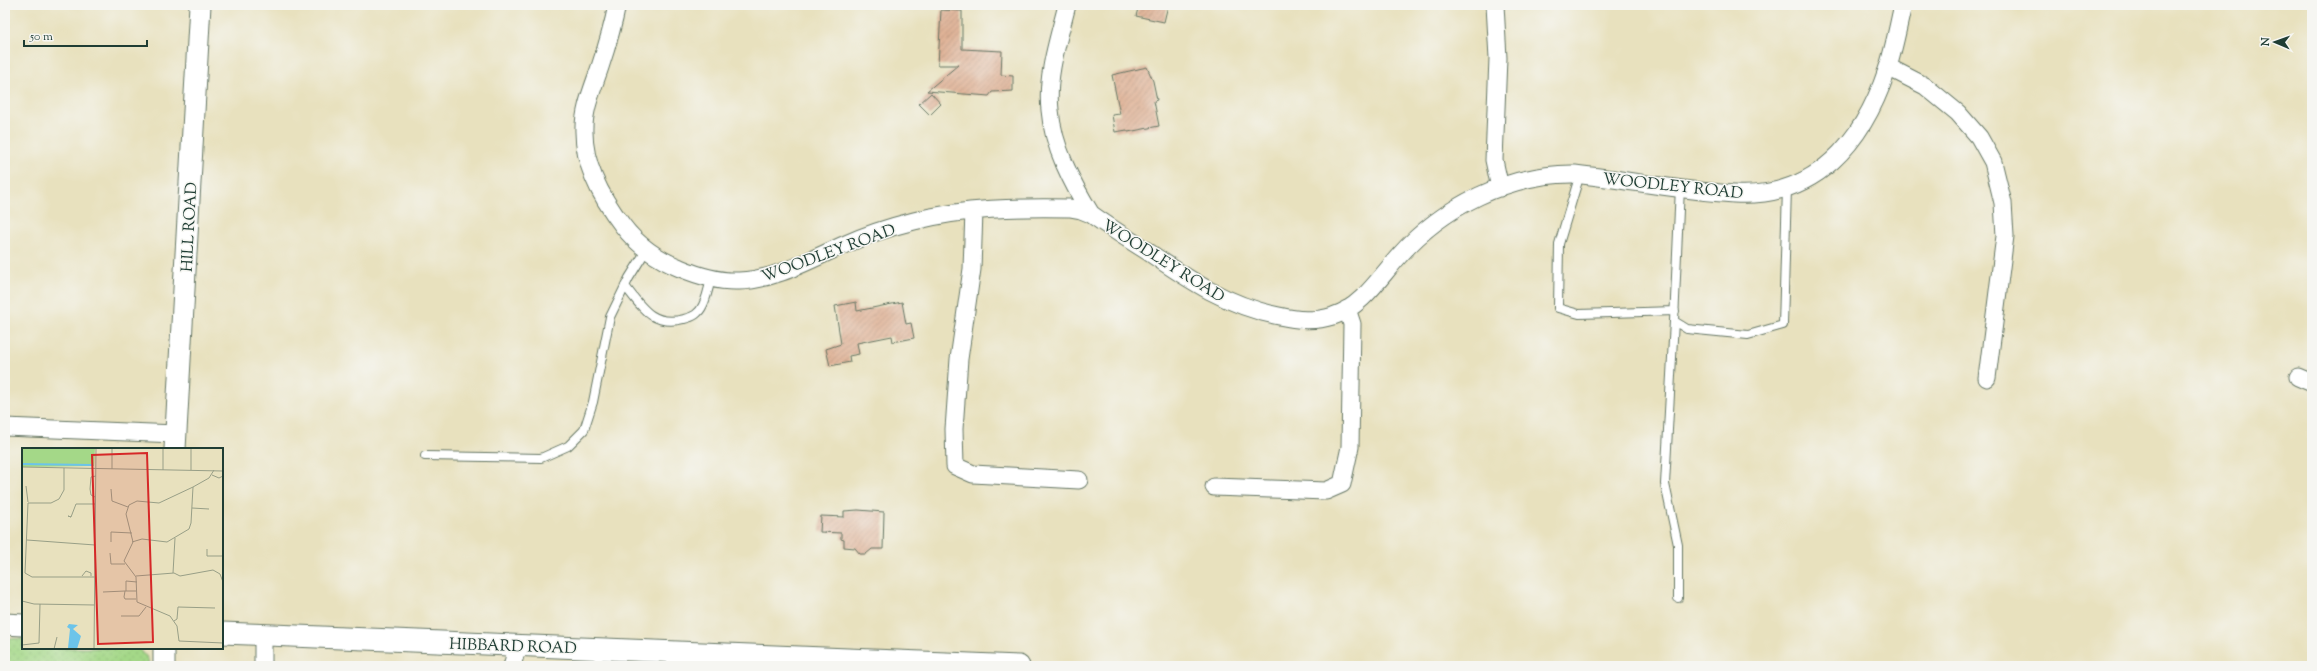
<svg xmlns="http://www.w3.org/2000/svg" width="2317" height="671" viewBox="0 0 2317 671" font-family="'Sorts Mill Goudy',serif">
	<style>
		.park { fill: url(#park-dots); stroke: #628a5e }
		.building { fill: url(#building-hatch) }
		.lines { fill: none; stroke-linecap: round; stroke-linejoin: round }
		.service-casing { stroke: #657664; stroke-width: 10 }
		.minor-casing { stroke: #657664; stroke-width: 19 }
		.tertiary-casing { stroke: #657664; stroke-width: 23 }
		.service { stroke: #fff; stroke-width: 8 }
		.minor { stroke: #fff; stroke-width: 17 }
		.tertiary { stroke: #fff; stroke-width: 21 }
		.labels { text-anchor: middle; stroke-width: 3; stroke-linejoin: round; paint-order: stroke }
		.street-label { font-size: 16px; fill: #1f3d34; stroke: #f6f6f2 }
		.inset-river { fill: none; stroke: #6cc4ea; stroke-width: 2 }
		.inset-road { fill: none; stroke: #989f87; stroke-width: 1 }
		.view { fill: #d62828; fill-opacity: 0.15; stroke: #d62828; stroke-width: 2 }
		.inset-edge { fill: none; stroke: #1f3d34; stroke-width: 2 }
	</style>
	<defs>
		<pattern id="park-dots" width="8" height="8" patternUnits="userSpaceOnUse"><rect width="8" height="8" fill="#a4d888"/><path d="M2 2h.1M6 6h.1" fill="none" stroke="#8dba76" stroke-width="1.8" stroke-linecap="round"/></pattern>
		<pattern id="building-hatch" width="6" height="6" patternUnits="userSpaceOnUse"><rect width="6" height="6" fill="#deaf92"/><path d="M-1 1l2-2M0 6l6-6M5 7l2-2" fill="none" stroke="#b39078"/></pattern>
	</defs>
	<rect width="100%" height="100%" fill="#f6f6f2"/>
	<filter id="ink" filterUnits="userSpaceOnUse"><feTurbulence type="fractalNoise" baseFrequency=".025" numOctaves="2"/><feDisplacementMap in="SourceGraphic" scale="8" xChannelSelector="R" yChannelSelector="G"/><feConvolveMatrix kernelMatrix="1 2 1 2 8 2 1 2 1" color-interpolation-filters="sRGB"/></filter>
	<filter id="wash" filterUnits="userSpaceOnUse"><feTurbulence type="fractalNoise" baseFrequency=".012" numOctaves="4" result="noise"/><feDisplacementMap in="SourceGraphic" scale="16" xChannelSelector="R" yChannelSelector="G"/><feGaussianBlur stdDeviation="0.9" result="paint"/><feColorMatrix in="noise" values="0 0 0 0 0 0 0 0 0 0 0 0 0 0 0 0 0 1.4 0 .05"/><feComposite in="paint" operator="in"/></filter>
	<g filter="url(#wash)">
		<rect width="100%" height="100%" fill="#e8e1be"/>
		<path class="park" d="M5,638L23,639V648H139L148,659L149,666H5Z"/>
		<g id="blocks">
			<path class="building" d="M1139,5H1168L1164,22L1136,16Z
				M941,10L962,11V49L1002,51L1001,75L1013,76V91L992,92L989,96L927,91L958,65H938Z
				M1147,67L1153,81L1157,100L1154,101L1159,126L1128,132L1127,130L1115,132L1112,115L1120,114L1112,75Z
				M931,93L941,104L930,115L919,104Z
				M856,302L857,311L902,302L906,324L911,323L914,338L893,342L892,336L857,343L859,354L849,356L850,362L830,366L826,349L841,344L835,306Z
				M858,510L884,512L883,549H872L866,554H860L855,548L844,547V540L841,539V533L820,532L821,516L844,517V511Z"/>
		</g>
	</g>
	<g filter="url(#ink)">
		<use href="#blocks" fill-opacity="0" stroke="#657664" stroke-width="1"/>
		<g class="lines">
			<g class="service-casing">
				<path id="service" d="M1580,174L1559,244L1558,308L1579,314L1675,311
					M1680,187L1674,321L1687,329L1748,335L1783,325L1787,188
					M625,286C642,308 653,327 684,319C693,317 699,314 703,305C707,297 709,287 711,278
					M1674,321L1665,484L1678,545V598
					M425,456L541,458L568,446L584,430L593,402L610,317L629,278L647,249
					M598,666L599,649"/>
			</g>
			<g class="minor-casing">
				<path id="minor" d="M617,5C613,26 607,46 600,67C593,88 583,110 584,132C584,167 603,200 623,226C637,245 659,260 680,268C699,276 718,282 739,281C776,280 813,258 846,244C868,234 890,227 914,221C964,208 1018,207 1070,208L1081,210L1091,214C1109,227 1128,239 1147,251C1189,280 1228,306 1279,316C1297,320 1314,322 1333,316C1361,308 1380,277 1399,256C1442,207 1509,173 1575,174C1628,180 1681,191 1734,194C1816,199 1863,142 1887,70C1894,49 1898,26 1903,5
					M1067,5C1059,38 1046,75 1050,110C1053,147 1072,183 1091,214
					M1495,5L1498,58L1494,160L1500,188
					M1888,67L1925,86L1958,113L1979,137L1993,162L2003,203L2005,236L1987,378
					M974,211L972,269L959,359L954,429L955,466L973,474L1079,480
					M2298,377L2312,383
					M5,427L176,434
					M1214,487L1326,491L1342,484L1350,447L1352,324L1347,309
					M263,635V666
					M512,666L518,645"/>
			</g>
			<g class="tertiary-casing">
				<path id="tertiary" d="M175,449L200,5
					M5,624L23,625
					M222,633L1019,666
					M164,666V648"/>
			</g>
			<use href="#service" class="service"/>
			<use href="#minor" class="minor"/>
			<use href="#tertiary" class="tertiary"/>
		</g>
	</g>
	<g class="labels">
		<g class="street-label">
			<text transform="translate(1673 185) rotate(6)" y="6">WOODLEY ROAD</text>
			<text transform="translate(188 227) rotate(-87)" y="6">HILL ROAD</text>
			<text transform="translate(828 252) rotate(-20)" y="6">WOODLEY ROAD</text>
			<text transform="translate(1164 260) rotate(32)" y="6">WOODLEY ROAD</text>
			<text transform="translate(513 645) rotate(2)" y="6">HIBBARD ROAD</text>
		</g>
	</g>
	<g transform="translate(22 448)">
		<rect width="201" height="201" fill="#e8e1be"/>
		<path d="M0,0H73L72,18L0,19Z" fill="#a4d888"/>
		<path d="M47,176L56,177L51,181L59,188L55,201L46,200L48,181L45,179Z" fill="#6cc4ea"/>
		<path class="inset-river" d="M0,16L70,17"/>
		<path class="inset-road" d="M0,19L201,23M42,20V42L37,51L29,55H6L3,125L10,129H73M90,21V0M141,22V0M169,22V0M190,27L197,30L201,28M4,38L6,54M171,39L137,55L115,53L107,57L104,66L111,94L102,113L114,129L115,154L148,168L155,178L157,193L201,195M89,41L90,53L106,59M73,49L69,47L68,41L69,29L74,28M170,60L187,61M49,69L46,68L49,69L54,56H73M5,92L73,97M89,94V84L110,85M110,94L120,91L145,94L167,81L169,75L171,39L187,30L192,22M185,101V108H201M88,105L89,116H103M151,125L153,90M60,128L64,123L69,125V128M114,128L152,125L158,128L191,122L198,126L201,134M104,143V133L115,134M114,143H103L102,149L103,151H114M81,144L103,143M0,153L12,156L73,157M99,168H117L124,159M152,173L155,171L156,159L193,160M0,197L17,195L18,156M32,201L35,189M72,201L74,0"/>
		<path class="view" d="M125,5L131,194L76,196L70,7Z"/>
		<rect width="201" height="201" class="inset-edge"/>
	</g>
	<rect width="2317" height="671" fill="none" stroke="#f6f6f2" stroke-width="20"/>
	<g transform="translate(2275 42) rotate(272)" stroke="#f6f6f2" stroke-width="3" paint-order="stroke">
	<path d="M0-3L7 15L0 10L-7 15Z" fill="#1f3d34"/>
	<text y="-6" font-size="11" font-weight="bold" text-anchor="middle" fill="#1f3d34">N</text>
	</g>
	<path d="M24 40v6h123v-6" fill="none" stroke="#1f3d34" stroke-width="2"/>
	<text x="30" y="40" font-size="12" fill="#1f3d34" stroke="#f6f6f2" stroke-width="3" paint-order="stroke">50 m</text>
</svg>
